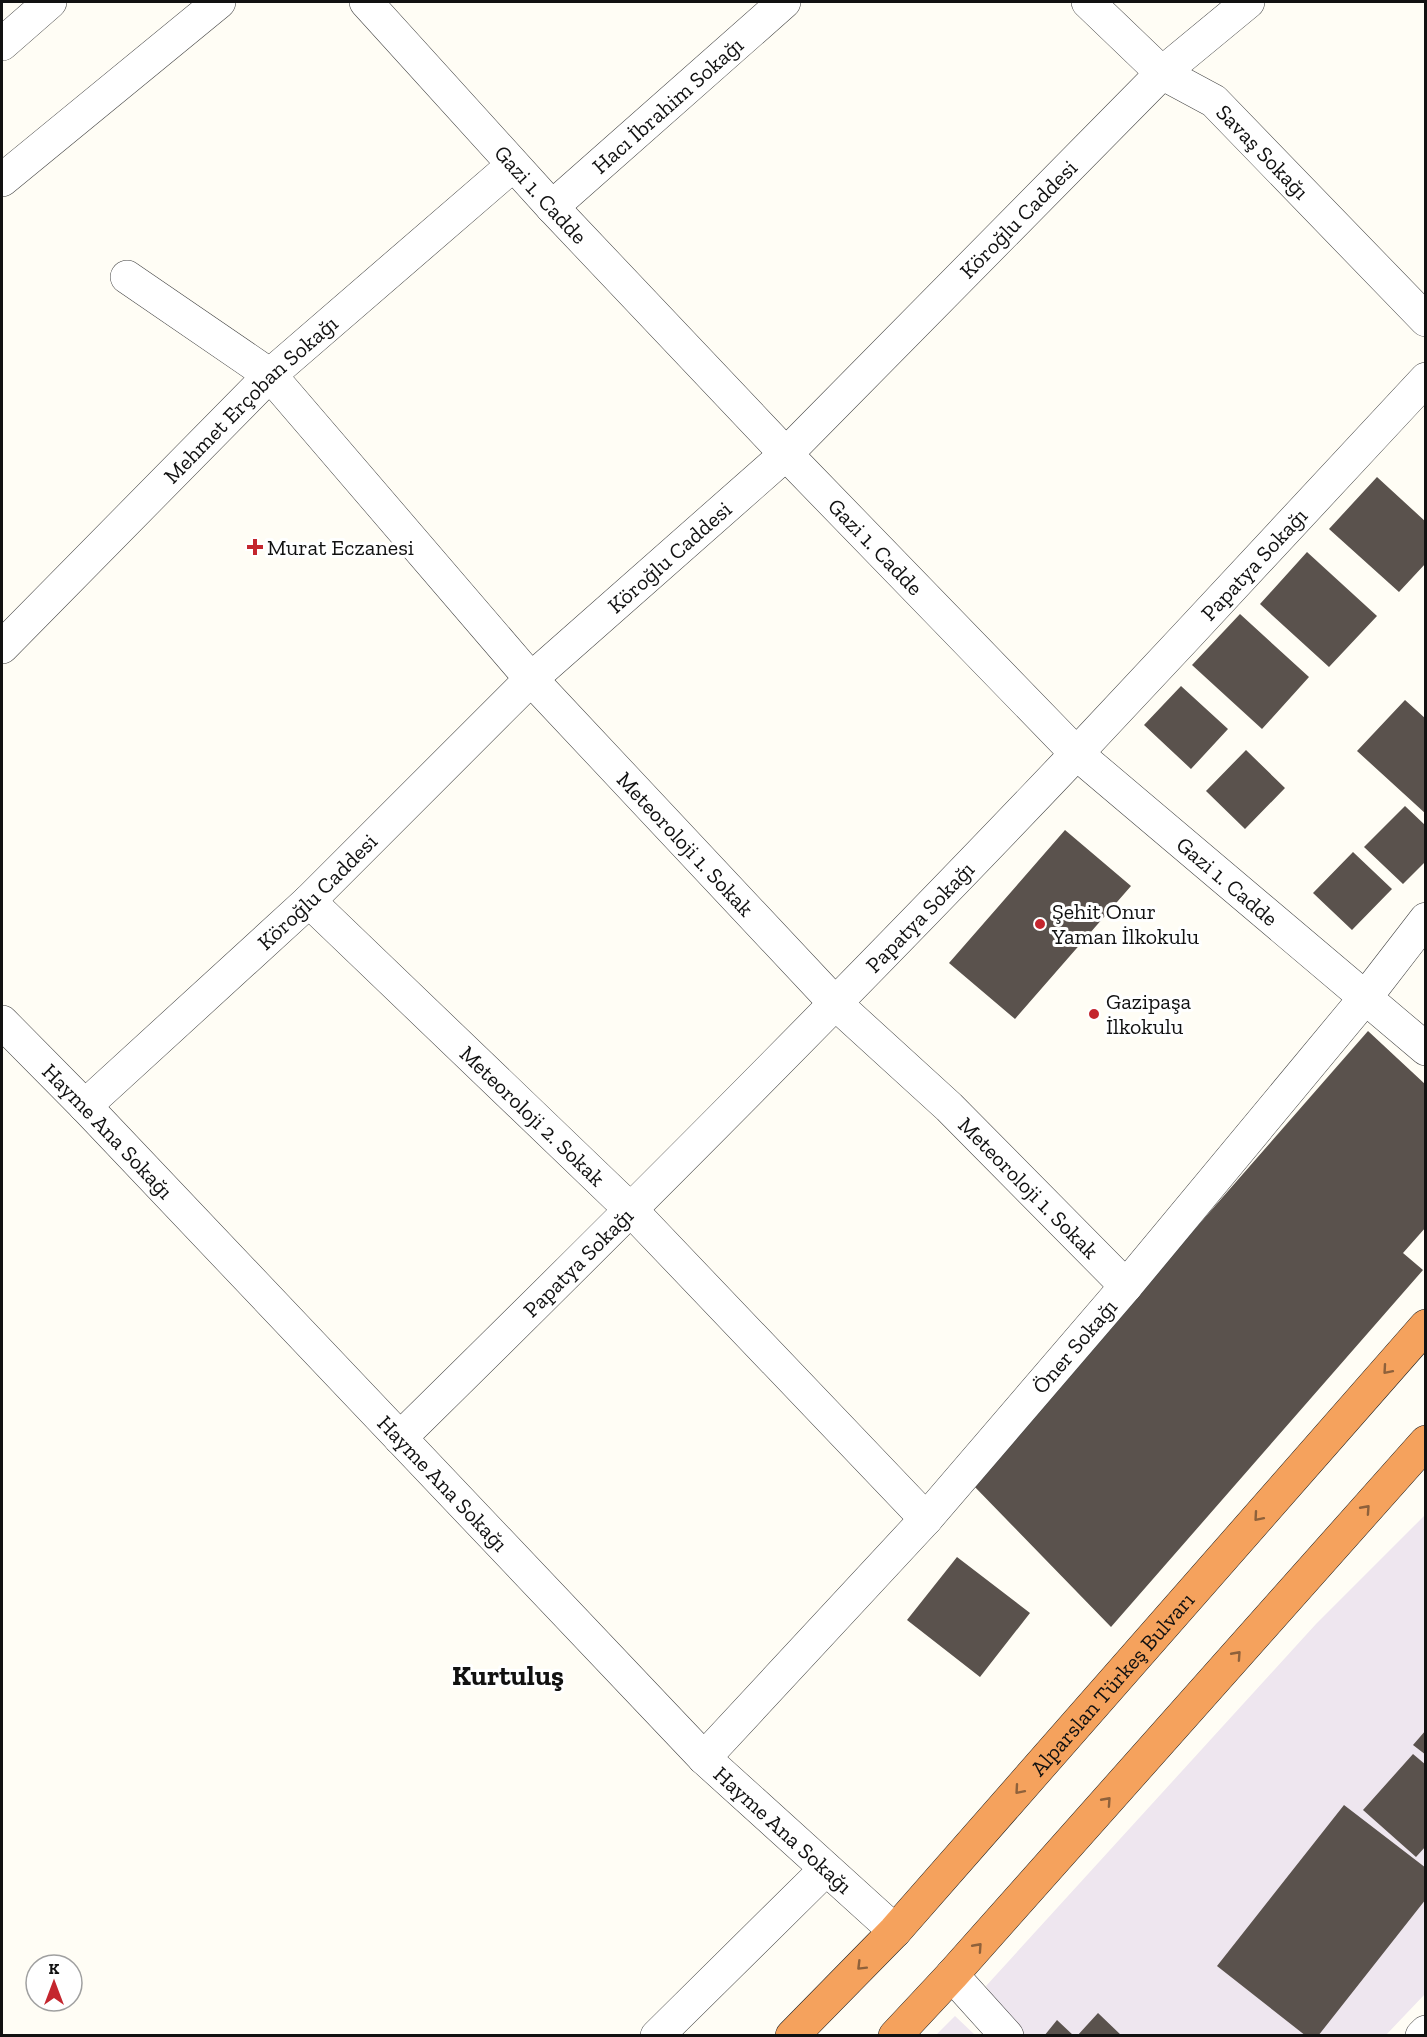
<svg xmlns="http://www.w3.org/2000/svg" width="1427" height="2037" viewBox="0 0 1427 2037" font-family="'Zilla Slab',serif">
	<style>
		.industrial { fill: #eee6ef }
		.building { fill: #5a524d }
		.lines { fill: none; stroke-linecap: round; stroke-linejoin: round }
		.minor-casing { stroke: #444; stroke-width: 34 }
		.highway-casing { stroke: #222; stroke-width: 34 }
		.minor { stroke: #fff; stroke-width: 33 }
		.highway { stroke: #f5a25d; stroke-width: 33 }
		.oneway { stroke: #8e613b }
		.poi-dot { fill: #c4262e; stroke: #fff; stroke-width: 2 }
		.labels { text-anchor: middle; stroke-width: 6; stroke-linejoin: round; paint-order: stroke }
		.street-label { font-size: 22px; fill: #111; stroke: #fff }
		.poi-label { font-size: 22px; fill: #111; stroke: #fff; text-anchor: start }
		.district-label { font-size: 28px; font-weight: bold; fill: #111; stroke: #fff }
	</style>
	<rect width="100%" height="100%" fill="#fffdf5"/>
	<path class="industrial" d="M1425,1515V1994L1386,2035L1019,2036L986,1986L1316,1624Z
		M955,2016L975,2035H936Z"/>
	<path class="building" d="M1377,477L1426,522V563L1399,592L1329,529Z
		M1307,552L1377,616L1329,667L1260,604Z
		M1240,614L1309,677L1262,729L1192,665Z
		M1181,686L1228,729L1191,769L1144,725Z
		M1405,700L1426,719V814L1357,751Z
		M1246,750L1285,788L1245,829L1206,791Z
		M1405,806L1426,826V861L1403,884L1364,847Z
		M1065,830L1131,886L1015,1019L949,963Z
		M1353,852L1392,889L1352,930L1313,893Z
		M1368,1031L1426,1085V1227L1403,1253L1423,1270L1111,1627L972,1484Z
		M957,1557L1030,1613L980,1677L907,1620Z
		M1426,1730V1755L1413,1745Z
		M1413,1754L1426,1765V1846L1416,1857L1363,1810Z
		M1344,1805L1426,1868V1899L1318,2036H1306L1217,1966Z
		M1098,2013L1122,2036H1077Z
		M1057,2020L1074,2036H1044Z"/>
	<g class="lines">
		<g class="minor-casing">
			<g id="minor">
				<path id="s1" d="M366,2L552,207L786,454L1076,753L1426,1049"/>
				<path id="s2" d="M1088,2L1162,73L1214,101L1426,320"/>
				<path d="M2,44L50,2"/>
				<path d="M2,180L219,2"/>
				<path id="s3" d="M552,207L784,2"/>
				<path id="s4" d="M127,277L270,375L531,679L835,1003L949,1107L1126,1286"/>
				<path id="s5" d="M2,647L270,375L513,165"/>
				<path id="s6" d="M309,901L632,1211L926,1519"/>
				<path id="s7" d="M2,1022L85,1106L704,1758L895,1931"/>
				<path id="s8" d="M85,1106L309,901L531,679L786,454L1162,73L1248,2"/>
				<path id="s9" d="M400,1438C629,1213 856,986 1077,753C1194,629 1309,504 1426,379"/>
				<path id="s10" d="M704,1758L926,1519L1126,1286L1365,998L1426,919"/>
				<path d="M952,1975L1007,2036"/>
				<path d="M657,2036L826,1869"/>
				<path d="M1422,2036L1426,2032"/>
			</g>
		</g>
		<g class="highway-casing">
			<g id="highway">
				<path id="s11" d="M792,2036L895,1931L1426,1326"/>
				<path d="M895,2036L952,1975L1426,1442"/>
			</g>
		</g>
		<use href="#minor" class="minor"/>
		<use href="#highway" class="highway"/>
	</g>
	<defs><path id="oneway-chevron" d="M-2-3.5L2.5 0L-2 3.5" fill="none" stroke-width="1.6" stroke-linecap="round" stroke-linejoin="round" transform="scale(1.5)"/></defs>
	<g class="oneway">
		<use href="#oneway-chevron" transform="translate(1387 1370) rotate(131)"/>
		<use href="#oneway-chevron" transform="translate(1366 1509) rotate(-48)"/>
		<use href="#oneway-chevron" transform="translate(1258 1517) rotate(131)"/>
		<use href="#oneway-chevron" transform="translate(1237 1655) rotate(-48)"/>
		<use href="#oneway-chevron" transform="translate(1019 1790) rotate(131)"/>
		<use href="#oneway-chevron" transform="translate(1107 1801) rotate(-48)"/>
		<use href="#oneway-chevron" transform="translate(978 1947) rotate(-48)"/>
		<use href="#oneway-chevron" transform="translate(861 1966) rotate(135)"/>
	</g>
	<g class="poi-dot">
		<path d="M252 538h6v6h6v6h-6v6h-6v-6h-6v-6h6z"/>
		<circle cx="1040" cy="924" r="6"/>
		<circle cx="1094" cy="1014" r="6"/>
	</g>
	<g class="labels">
		<g class="street-label">
			<text dy="8" stroke="none"><textPath href="#s3" startOffset="154">Hacı İbrahim Sokağı</textPath></text>
			<text dy="8" stroke="none"><textPath href="#s2" startOffset="232">Savaş Sokağı</textPath></text>
			<text dy="8" stroke="none"><textPath href="#s1" startOffset="260">Gazi 1. Cadde</textPath></text>
			<text dy="8" stroke="none"><textPath href="#s8" startOffset="1288">Köroğlu Caddesi</textPath></text>
			<text dy="8" stroke="none"><textPath href="#s5" startOffset="351">Mehmet Erçoban Sokağı</textPath></text>
			<text dy="8" stroke="none"><textPath href="#s1" startOffset="746">Gazi 1. Cadde</textPath></text>
			<text dy="8" stroke="none"><textPath href="#s8" startOffset="802">Köroğlu Caddesi</textPath></text>
			<text dy="8" stroke="none"><textPath href="#s9" startOffset="1222">Papatya Sokağı</textPath></text>
			<text dy="8" stroke="none"><textPath href="#s4" startOffset="800">Meteoroloji 1. Sokak</textPath></text>
			<text dy="8" stroke="none"><textPath href="#s1" startOffset="1232">Gazi 1. Cadde</textPath></text>
			<text dy="8" stroke="none"><textPath href="#s8" startOffset="316">Köroğlu Caddesi</textPath></text>
			<text dy="8" stroke="none"><textPath href="#s9" startOffset="736">Papatya Sokağı</textPath></text>
			<text dy="8" stroke="none"><textPath href="#s6" startOffset="310">Meteoroloji 2. Sokak</textPath></text>
			<text dy="8" stroke="none"><textPath href="#s7" startOffset="152">Hayme Ana Sokağı</textPath></text>
			<text dy="8" stroke="none"><textPath href="#s4" startOffset="1286">Meteoroloji 1. Sokak</textPath></text>
			<text dy="8" stroke="none"><textPath href="#s9" startOffset="250">Papatya Sokağı</textPath></text>
			<text dy="8" stroke="none"><textPath href="#s10" startOffset="554">Öner Sokağı</textPath></text>
			<text dy="8" stroke="none"><textPath href="#s7" startOffset="638">Hayme Ana Sokağı</textPath></text>
			<text dy="8" stroke="none"><textPath href="#s11" startOffset="476">Alparslan Türkeş Bulvarı</textPath></text>
			<text dy="8" stroke="none"><textPath href="#s7" startOffset="1124">Hayme Ana Sokağı</textPath></text>
		</g>
		<g class="poi-label">
			<text x="267" y="555">Murat Eczanesi</text>
			<text x="1052" y="919">Şehit Onur<tspan x="1052" dy="25">Yaman İlkokulu</tspan></text>
			<text x="1106" y="1009">Gazipaşa<tspan x="1106" dy="25">İlkokulu</tspan></text>
		</g>
		<g class="district-label">
			<text x="508" y="1685">Kurtuluş</text>
		</g>
	</g>
	<rect width="1427" height="2037" fill="none" stroke="#111111" stroke-width="6"/>
	<g transform="translate(54 1983)"><circle r="28" fill="#ffffff" stroke="#a0a0a0" stroke-width="1.5"/>
	<path d="M0-4.5L10 22L0 15L-10 22Z" fill="#c4262e"/>
	<text y="-9" font-size="16" font-weight="bold" text-anchor="middle" fill="#111111">K</text>
	</g>
</svg>
